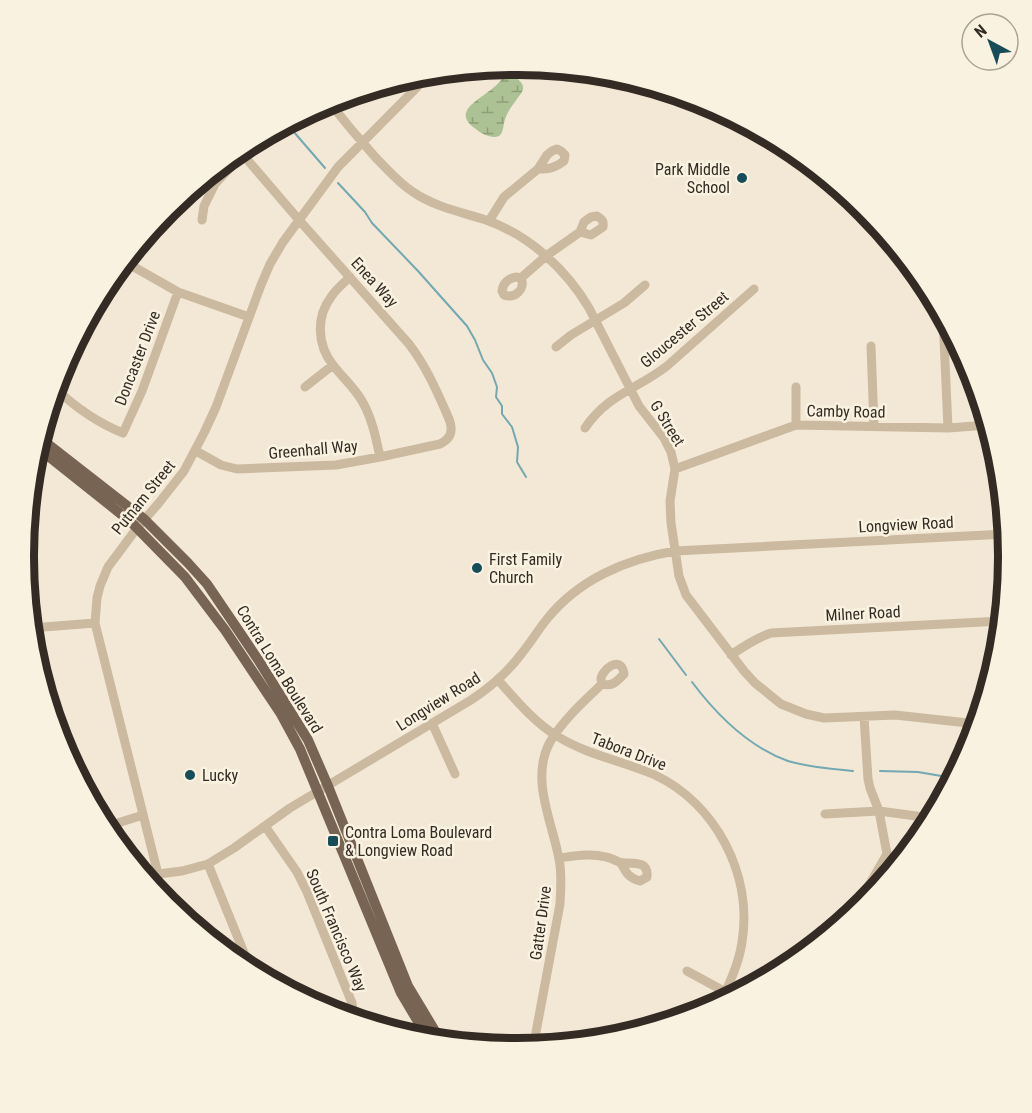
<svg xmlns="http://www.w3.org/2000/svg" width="1032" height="1113" viewBox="0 0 1032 1113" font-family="'Roboto Condensed',sans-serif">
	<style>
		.wetland { fill: url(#wetland-marsh) }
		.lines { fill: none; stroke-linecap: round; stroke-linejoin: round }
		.stream { stroke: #71a8b2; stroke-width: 2 }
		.minor { stroke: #cbb9a0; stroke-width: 9 }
		.major { stroke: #786453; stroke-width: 10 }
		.poi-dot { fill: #164d59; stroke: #faf2e1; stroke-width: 2 }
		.labels { text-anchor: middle; stroke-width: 5; stroke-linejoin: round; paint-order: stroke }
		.poi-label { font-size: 16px; fill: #342b24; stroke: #faf2e1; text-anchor: start }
		.street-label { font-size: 16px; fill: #342b24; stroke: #faf2e1 }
		.rim { fill: none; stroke: #342b24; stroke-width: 8 }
	</style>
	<defs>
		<pattern id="wetland-marsh" width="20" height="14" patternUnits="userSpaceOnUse" patternTransform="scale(1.5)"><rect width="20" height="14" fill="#adc294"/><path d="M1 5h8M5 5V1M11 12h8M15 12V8" fill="none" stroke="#8e9e79"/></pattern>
	</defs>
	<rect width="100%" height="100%" fill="#f3e8d5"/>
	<path class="wetland" d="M511,74C515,77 523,82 523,87C524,91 519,96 517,99C511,107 506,114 504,123C503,128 503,133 499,136C492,139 482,134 477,130C450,112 478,101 493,88C500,83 502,76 511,74Z"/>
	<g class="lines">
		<path class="stream" d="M287,124L325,168
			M338,183L365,212L372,223L418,271L467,326L475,340L483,360L492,373L497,387L496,397L502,406V414L512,427L518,447L517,462L526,477
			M659,639L686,675
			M692,682C716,714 749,747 788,761C807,767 833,769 853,771
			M880,771L918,772L953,778"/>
		<path class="minor" d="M329,102C344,121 360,140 376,158C388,170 399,183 413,192C435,207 461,212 486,220C529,235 566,269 589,308L639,406L664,438L671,452L675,469L670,501L671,523L679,576L686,595L744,671L755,683L781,704L806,714L824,718L895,715L977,724
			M202,220L204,206L215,184L243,154
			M489,221L504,197L538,169L547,155L552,151L557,149L561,151L565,155L564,161C555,168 549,169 538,169
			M127,259L134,267L178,292L249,317
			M350,277C344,283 336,289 331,297C316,317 317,345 333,365C342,377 354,387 362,401C372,418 376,438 380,457
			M516,277L521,278C526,289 515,299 504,295L502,291C503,283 509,278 516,277Z
			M521,278L546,256L580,232L584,222L591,217L597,216C602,219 604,221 603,227L591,235L580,232
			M943,317L948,428
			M88,319L89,320
			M871,346L874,426
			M556,347L571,335L624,303L645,285
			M305,387L333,365
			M796,387V425
			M55,388C75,407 98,423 123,433L142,391L178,292
			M585,428C608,394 636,390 667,366L754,289
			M196,451L221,465L237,469L336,465L380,457L440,444C446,441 451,437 451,430C452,424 448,417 446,412C435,387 425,365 409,344L299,220L239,150
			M675,469L796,425L948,428L988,425
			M1002,535L1005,589
			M31,628L95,623
			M731,655C744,646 756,638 771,633L1002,621
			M498,680C516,700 534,722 557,736C587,755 623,761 655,775C716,804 753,875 742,942C739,963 730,982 721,1002
			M864,717L868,779L870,788L879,811L887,854L865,892
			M432,723L455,774
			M825,814L879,811L931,818
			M265,826L297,872L307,892L352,1003L354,1019
			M105,827L143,815
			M559,858C575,856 590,853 606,857C611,858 615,860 619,862C628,865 649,858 647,877L640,881C629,878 626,873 621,863
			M208,864L251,970
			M158,874L182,871L208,864L234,848L290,808L471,700C491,687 508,672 522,653C531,642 538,630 547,619C578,580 626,559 675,551L1006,534
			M159,893L158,874L95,623L97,598L100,586L108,567L137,528L158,504L184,471L204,433L216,407L261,285L270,264L283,242L338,167L431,73
			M687,971L733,996
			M535,1047L536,1032L560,904C561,889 562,873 559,859C552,821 530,779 550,742C563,720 584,701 602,684C613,687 617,681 624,674C621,653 601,671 601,679C601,681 602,682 602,684"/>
		<path class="major" d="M40,438L144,519L188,563L207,584L259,661L308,740L328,786L408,986L441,1041
			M37,447L131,522L185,577L225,630L281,714L300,749L401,993L429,1040"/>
	</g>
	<g class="poi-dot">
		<circle cx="742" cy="178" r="6"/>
		<circle cx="477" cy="568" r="6"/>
		<circle cx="190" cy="775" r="6"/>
		<rect x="327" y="835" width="12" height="12" rx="3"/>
	</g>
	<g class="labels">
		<g class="poi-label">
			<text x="730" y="175" text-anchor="end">Park Middle<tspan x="730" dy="18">School</tspan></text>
			<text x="489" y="565">First Family<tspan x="489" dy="18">Church</tspan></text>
			<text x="202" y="781">Lucky</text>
			<text x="345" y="838">Contra Loma Boulevard<tspan x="345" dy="18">&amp; Longview Road</tspan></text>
		</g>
		<g class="street-label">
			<text transform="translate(375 282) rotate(48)" y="6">Enea Way</text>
			<text transform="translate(684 329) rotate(-40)" y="6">Gloucester Street</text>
			<text transform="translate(137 358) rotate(-69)" y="6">Doncaster Drive</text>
			<text transform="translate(846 411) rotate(1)" y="6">Camby Road</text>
			<text transform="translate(668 423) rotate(58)" y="6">G Street</text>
			<text transform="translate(313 449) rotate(-5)" y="6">Greenhall Way</text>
			<text transform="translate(143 497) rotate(-51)" y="6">Putnam Street</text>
			<text transform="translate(906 524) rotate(-3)" y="6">Longview Road</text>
			<text transform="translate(863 613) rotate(-3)" y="6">Milner Road</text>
			<text transform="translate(280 669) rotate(58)" y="6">Contra Loma Boulevard</text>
			<text transform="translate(438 701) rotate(-32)" y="6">Longview Road</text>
			<text transform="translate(629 751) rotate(21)" y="6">Tabora Drive</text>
			<text transform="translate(540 923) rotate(-82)" y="6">Gatter Drive</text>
			<text transform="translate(337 930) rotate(67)" y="6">South Francisco Way</text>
		</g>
	</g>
	<path d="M0 0H1032V1113H0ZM515 75H517A481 481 0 0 1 998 556V557A481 481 0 0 1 517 1038H515A481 481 0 0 1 34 557V556A481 481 0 0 1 515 75Z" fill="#faf2e1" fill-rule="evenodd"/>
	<path class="rim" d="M515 75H517A481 481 0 0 1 998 556V557A481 481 0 0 1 517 1038H515A481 481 0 0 1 34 557V556A481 481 0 0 1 515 75Z"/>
	<g transform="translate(990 42) rotate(319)"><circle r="28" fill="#faf2e1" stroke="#aba295" stroke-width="1.5"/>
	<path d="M0-4.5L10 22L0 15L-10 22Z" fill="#164d59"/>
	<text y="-9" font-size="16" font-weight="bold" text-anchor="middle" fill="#342b24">N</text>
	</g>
</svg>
